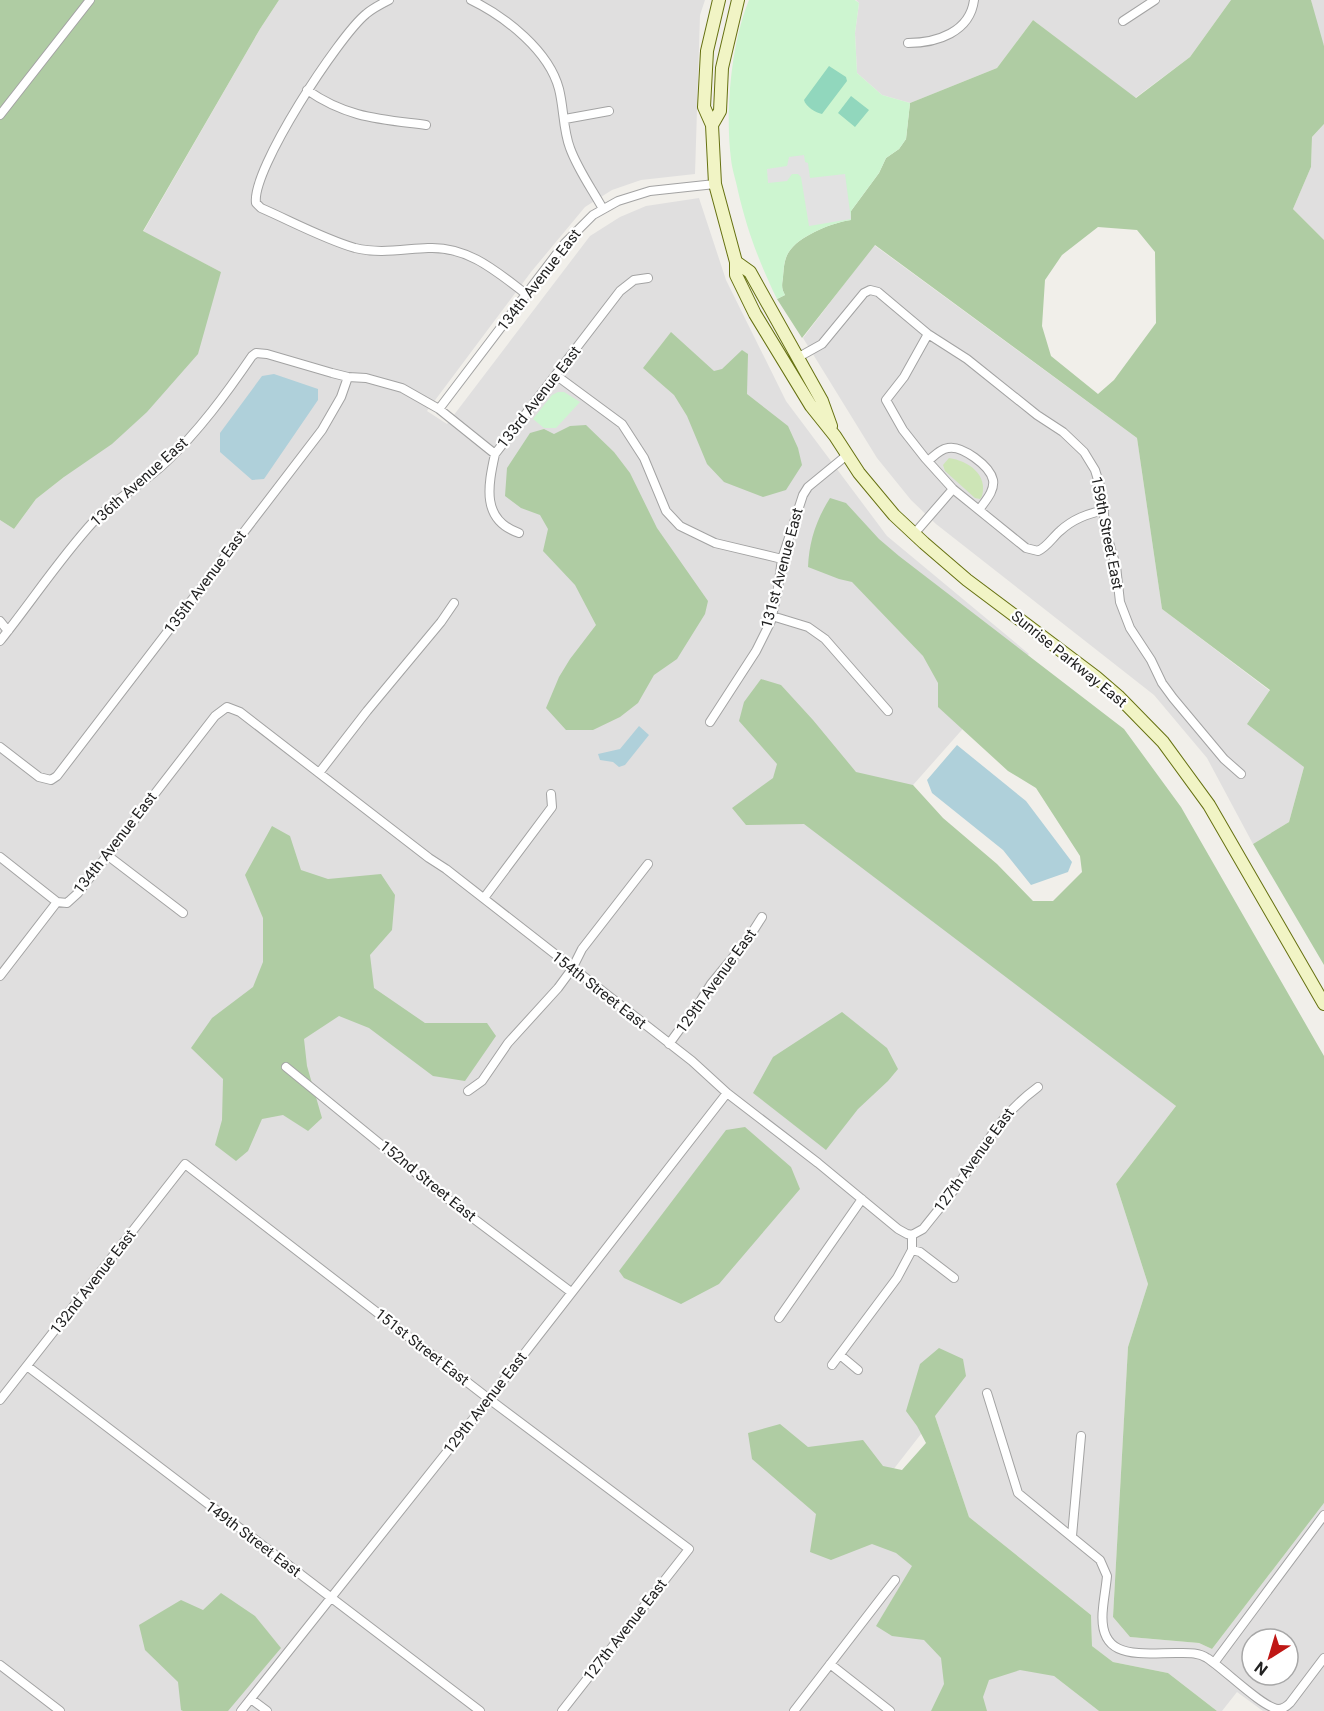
<svg xmlns="http://www.w3.org/2000/svg" width="1324" height="1711" viewBox="0 0 1324 1711" font-family="Roboto,sans-serif">
	<style>
		.residential { fill: #e0dfdf; fill-rule: evenodd }
		.grass { fill: #cde5b6 }
		.forest { fill: #afcca3; fill-rule: evenodd }
		.park { fill: #cdf5d0 }
		.pitch { fill: #91d7bd }
		.parking { fill: #e2e2e2 }
		.water { fill: #afd0da }
		.lines { fill: none; stroke-linecap: round; stroke-linejoin: round }
		.street-casing { stroke: #a3a3a3; stroke-width: 10 }
		.secondary-casing { stroke: #667111; stroke-width: 14 }
		.street { stroke: #fff; stroke-width: 8 }
		.secondary { stroke: #f1f4c5; stroke-width: 12 }
		.labels { text-anchor: middle; stroke-width: 4.5; stroke-linejoin: round; paint-order: stroke }
		.street-label { font-size: 15px; fill: #222; stroke: #fff }
	</style>
	<rect width="100%" height="100%" fill="#f1efea"/>
	<path class="residential" d="M279,0H705L700,15L695,174L641,180L612,190L585,207L531,272L427,411L447,424L590,236L620,217L646,206L699,198L726,280L786,401L887,536L1029,654L852,854L1176,1106L1116,1184L1148,1284L1128,1347L1113,1617L1130,1637L1199,1643L1212,1649L1324,1503V1711H1263L1237,1692L1222,1711H1217L1168,1673L1113,1662L1092,1646L1091,1615L969,1517L935,1416L854,1520L1099,1711H0V520L14,529L36,499L64,477L221,272L143,232L260,29ZM1252,1639H1288V1675H1252Z
		M856,0H1231L1190,57L1135,98L1033,20L997,68L910,103L882,95L857,73L855,33L859,3Z
		M1311,0H1324V46L1319,34Z
		M1324,124V240L1293,209L1311,167L1312,137Z
		M874,245L1137,438L1162,609L1270,691L1304,767L1289,822L1253,844L1207,758L1154,695L936,524L911,500L877,458L803,338Z"/>
	<path class="grass" d="M949,458C968,461 988,474 982,496L980,499L975,498L945,471L943,465Z"/>
	<path class="forest" d="M0,0H279L260,29L143,231L221,272L198,354L147,412L112,444L64,477L36,499L14,529L0,520Z
		M1231,0H1311L1324,46V124L1312,137L1311,167L1293,209L1324,240V965L1253,844L1289,822L1304,767L1247,724L1270,690L1162,609L1137,438L875,245L802,338L777,299L785,295C781,288 782,285 783,277C784,267 784,257 791,249C802,235 834,222 851,220V211L879,173L886,158L899,149L906,139L910,103L997,68L1033,20L1136,98L1190,57ZM1098,227L1137,230L1155,252L1156,323L1114,380L1098,394L1051,356L1042,326L1045,280L1062,255Z
		M671,332L714,371L722,369L742,350L748,354L747,394L788,426L798,448L802,465L786,490L763,497L724,482L707,464L687,416L674,395L643,368Z
		M586,425L614,452L630,473L657,528L708,601L705,614L677,659L654,675L638,703L620,717L593,730H566L546,708L559,677L570,659L596,625L575,585L543,551L548,529L540,515L521,508L505,496L507,468L530,433L544,429L554,434L570,426Z
		M830,498L846,503L879,539L899,556L1124,729L1181,807L1324,1056V1503L1212,1649L1199,1643L1130,1637L1113,1617L1128,1347L1148,1284L1116,1184L1176,1106L804,824L746,825L732,808L773,778L777,764L739,721L744,702L761,679L781,685L813,720L856,772L913,785L943,818L997,864L1033,901H1053L1082,872L1080,856L1036,788L1008,771L938,707V683L923,656L852,582L839,579L808,567C809,542 816,520 830,498Z
		M272,826L290,836L301,870L328,879L381,874L395,895L392,930L370,955L374,988L425,1023H487L496,1036L465,1081L433,1076L369,1028L339,1016L304,1039L307,1066L322,1118L308,1131L283,1115L262,1119L248,1151L236,1161L215,1145L222,1120L223,1079L191,1048L212,1018L253,987L263,962V918L245,875Z
		M842,1012L887,1048L898,1069L888,1081L858,1109L826,1150L753,1093L773,1057Z
		M745,1127L791,1167L800,1189L719,1284L681,1304L624,1278L619,1271L726,1130Z
		M939,1348L963,1359L966,1376L935,1416L969,1517L1091,1615L1092,1646L1113,1662L1168,1673L1217,1711H1099L1054,1676L1020,1670L989,1680L983,1697L987,1711H931L944,1684L941,1658L924,1640L892,1636L876,1626L912,1566L896,1553L872,1544L831,1560L810,1552L816,1514L752,1459L748,1433L780,1424L808,1447L863,1440L883,1466L902,1470L926,1443L917,1426L906,1411L920,1364Z
		M221,1593L255,1616L281,1648L228,1711H183L181,1710L178,1682L145,1650L139,1625L181,1600L203,1610Z"/>
	<path class="park" d="M749,0H855L859,3L855,33L857,73L882,95L910,103L906,139L899,149L886,158L879,173L851,211V220C834,222 802,235 791,249C784,257 784,267 783,277C782,285 781,288 785,295L777,299C759,262 747,230 738,191C736,180 732,170 731,159C725,113 731,43 749,0Z
		M558,392H564L580,402L556,428H544L533,419L552,395Z"/>
	<path class="pitch" d="M829,66L846,77L847,81L822,114C816,113 805,106 804,100Z
		M851,96L869,110L855,127L838,113Z"/>
	<path class="parking" d="M804,155L805,162L808,163L810,178L845,174L851,219L809,226L801,177L798,174H792L787,181L768,183L767,169L787,166L789,157Z"/>
	<path class="water" d="M274,374L318,389V400L264,479L252,480L220,452V433L262,376Z
		M639,726L649,735L625,765L619,767L613,762L600,760L598,754L620,749Z
		M957,745L1026,801L1072,862L1068,872L1031,885L1003,850L932,793L927,780Z"/>
	<g class="lines">
		<g class="street-casing">
			<path id="street" d="M389,0C381,4 373,8 366,14C339,36 251,170 256,203L261,208C291,221 324,239 355,248C379,254 404,249 428,248C468,246 497,272 526,294
				M471,0C506,17 549,51 559,89C564,109 563,130 570,148C578,170 592,189 603,209
				M1123,21L1155,0
				M908,43C937,43 970,32 974,0
				M307,90C347,118 380,119 426,125
				M0,115L90,0
				M565,119L609,111
				M928,334L904,377L886,400L903,430L925,458L953,489L1026,548L1038,551C1047,547 1052,538 1060,531C1073,519 1087,514 1104,510
				M797,358L822,344L864,293L870,290L878,292L928,334L967,359L1037,415L1063,432L1084,452L1095,470L1100,486L1107,536L1116,566L1120,602L1130,628L1151,660L1162,683L1173,698L1224,759L1241,774
				M557,376L622,424L644,458L666,511L680,526L715,543L782,559
				M439,409L565,243L593,215L618,201L650,191L715,184
				M928,461C934,456 940,449 948,448C962,445 990,466 993,480C995,491 985,501 979,510
				M519,533C481,520 488,486 495,454L620,291L634,280L648,278
				M914,534L953,489
				M772,616L808,627L825,639L888,711
				M0,621L8,631
				M0,641C32,601 60,558 94,521C115,499 143,484 165,463C199,431 226,394 252,356L256,353L267,354L332,373L348,377L366,378L402,388L439,409L495,454
				M710,722L756,651L771,621L778,588L782,559L803,495L808,487L847,455
				M0,747L39,777L51,780L57,776L322,430L341,397L348,377
				M319,773L367,711L441,622L454,603
				M107,855L183,913
				M0,857L57,902
				M484,898L552,807L551,794
				M57,902L67,903L78,893L215,716L227,707L240,712L429,858L446,869L692,1061L727,1093L818,1163L898,1229L907,1234L912,1235V1250L897,1278L832,1365
				M0,976L57,902
				M669,1044L701,1000L711,984L748,939L762,917
				M286,1067L449,1200L571,1292
				M468,1091L482,1081L508,1043L558,988L572,969L582,949L648,864
				M912,1235L923,1229C938,1210 955,1190 969,1169C991,1136 1004,1112 1038,1087
				M912,1250L920,1252L954,1278
				M779,1318L862,1199
				M840,1355L858,1370
				M27,1366L480,1711
				M987,1393L1018,1493L1100,1560L1107,1576C1106,1587 1104,1597 1103,1608C1097,1661 1138,1653 1176,1653C1187,1653 1198,1652 1207,1658C1223,1668 1263,1708 1278,1709C1283,1709 1287,1706 1290,1703L1324,1658
				M0,1400L185,1164L489,1399L689,1549L562,1711
				M1072,1536L1081,1436
				M1214,1663L1324,1515
				M830,1664L890,1711
				M0,1665L60,1711
				M251,1699L267,1711
				M241,1711L489,1399L727,1093
				M794,1711L895,1580"/>
		</g>
		<g class="secondary-casing">
			<path id="secondary" d="M719,0L707,51L704,107L712,125L715,184L736,262V275L755,314L811,406L835,436L859,473L894,515L924,543L967,580L1096,677L1118,696L1163,742L1209,805L1324,1004
				M712,125L720,111L722,68L738,0
				M736,262L750,272L822,401L831,426"/>
		</g>
		<use href="#street" class="street"/>
		<use href="#secondary" class="secondary"/>
	</g>
	<g class="labels">
		<g class="street-label">
			<text transform="translate(539 280) rotate(-52)" y="5">134th Avenue East</text>
			<text transform="translate(539 397) rotate(-52)" y="5">133rd Avenue East</text>
			<text transform="translate(139 482) rotate(-42)" y="5">136th Avenue East</text>
			<text transform="translate(1107 533) rotate(79)" y="5">159th Street East</text>
			<text transform="translate(782 568) rotate(-75)" y="5">131st Avenue East</text>
			<text transform="translate(205 582) rotate(-53)" y="5">135th Avenue East</text>
			<text transform="translate(1069 659) rotate(39)" y="5">Sunrise Parkway East</text>
			<text transform="translate(115 843) rotate(-52)" y="5">134th Avenue East</text>
			<text transform="translate(716 981) rotate(-54)" y="5">129th Avenue East</text>
			<text transform="translate(599 990) rotate(38)" y="5">154th Street East</text>
			<text transform="translate(974 1160) rotate(-54)" y="5">127th Avenue East</text>
			<text transform="translate(428 1181) rotate(39)" y="5">152nd Street East</text>
			<text transform="translate(93 1282) rotate(-52)" y="5">132nd Avenue East</text>
			<text transform="translate(422 1347) rotate(38)" y="5">151st Street East</text>
			<text transform="translate(485 1403) rotate(-52)" y="5">129th Avenue East</text>
			<text transform="translate(253 1539) rotate(37)" y="5">149th Street East</text>
			<text transform="translate(625 1630) rotate(-52)" y="5">127th Avenue East</text>
		</g>
	</g>
	<g transform="translate(1270 1657) rotate(217)"><circle r="28" fill="#ffffff" stroke="#a7a7a7" stroke-width="1.5"/>
	<path d="M0-4.5L10 22L0 15L-10 22Z" fill="#bf1715"/>
	<text y="-9" font-size="16" font-weight="bold" text-anchor="middle" fill="#222222">N</text>
	</g>
</svg>
